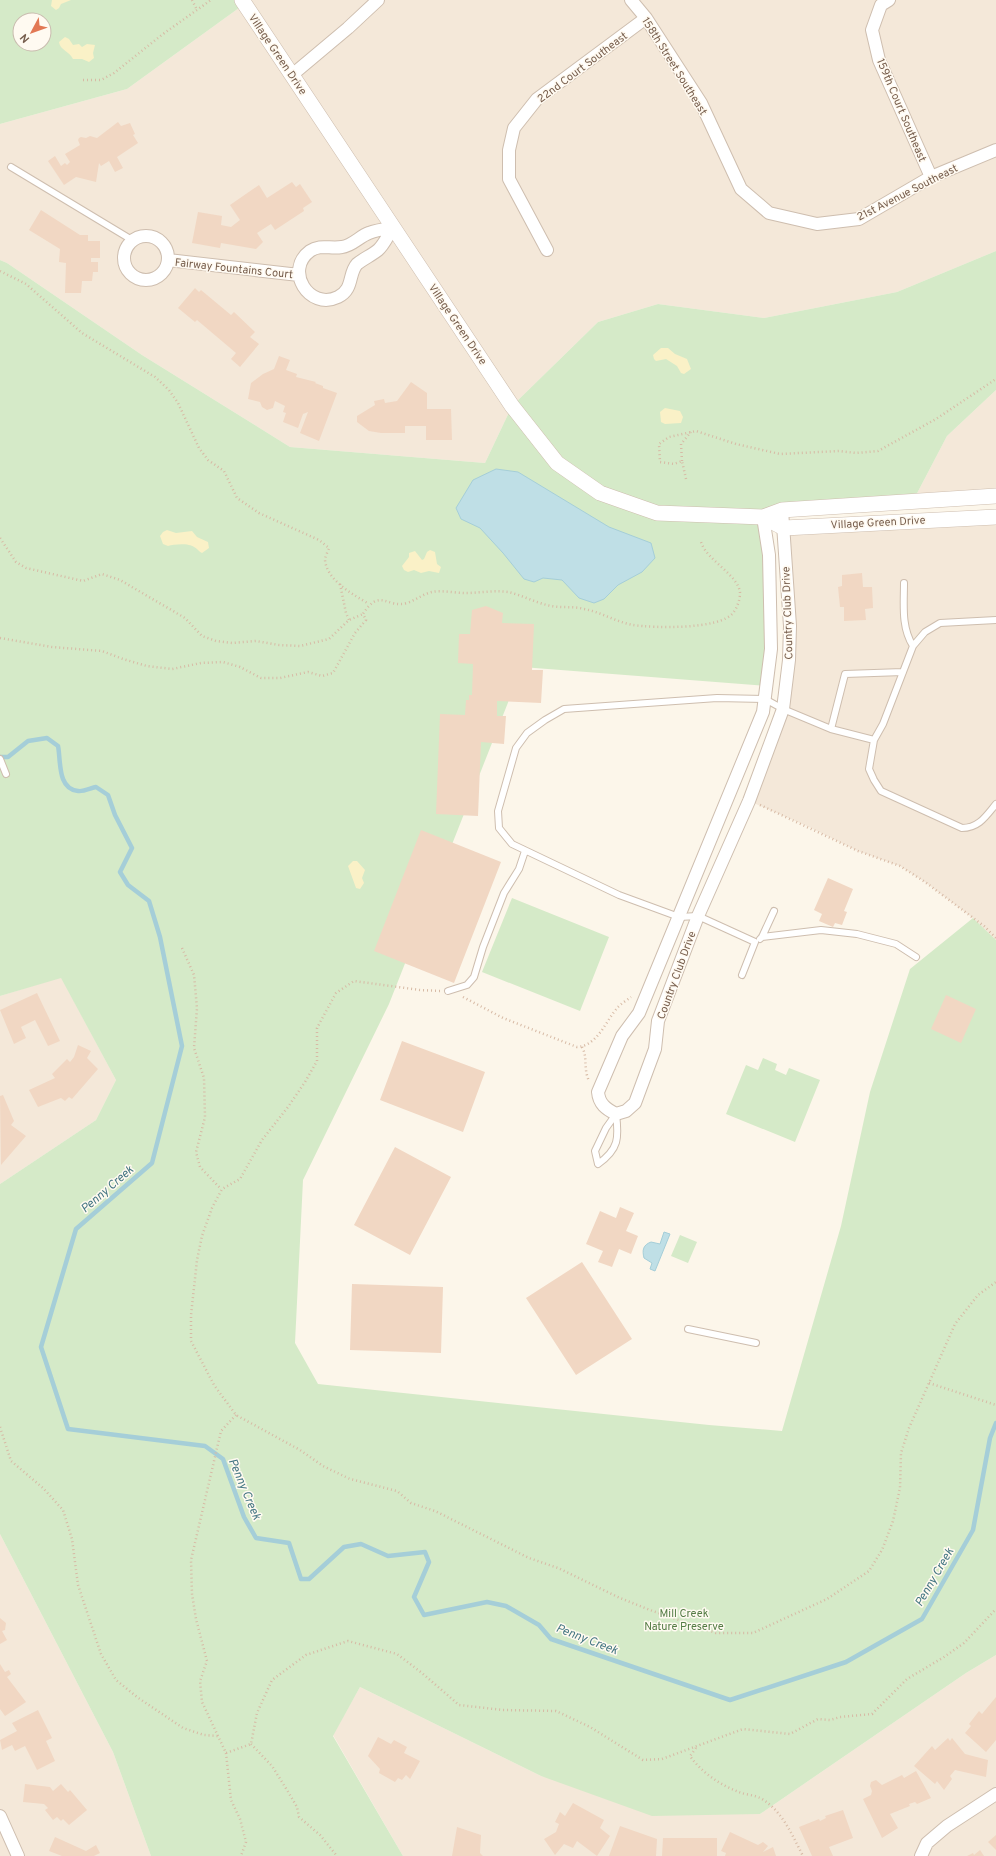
<svg xmlns="http://www.w3.org/2000/svg" width="996" height="1856" viewBox="0 0 996 1856" font-family="Overpass,sans-serif">
	<style>
		.residential { fill: #f4e8d9 }
		.green { fill: #d5eac8; fill-rule: evenodd }
		.sand { fill: #faf1c7 }
		.water { fill: #bfdfe6; stroke: #a5ced8 }
		.lines { fill: none; stroke-linecap: round; stroke-linejoin: round }
		.stream { stroke: #a5ced8; stroke-width: 4.5 }
		.building { fill: #f1d7c3 }
		.service-casing { stroke: #cebeaf; stroke-width: 8 }
		.minor-casing { stroke: #cebeaf; stroke-width: 14 }
		.tertiary-casing { stroke: #cebeaf; stroke-width: 16 }
		.path { stroke: #d7baa5; stroke-width: 2.5; stroke-dasharray: 1 3; stroke-linecap: butt }
		.service { stroke: #fff; stroke-width: 6 }
		.minor { stroke: #fff; stroke-width: 12 }
		.tertiary { stroke: #fff; stroke-width: 15 }
		.labels { text-anchor: middle; stroke-width: 3; stroke-linejoin: round; paint-order: stroke }
		.street-label { font-size: 11px; fill: #775e4d; stroke: #fffaf1 }
		.park-label { font-size: 11px; fill: #547c45; stroke: #fffaf1 }
		.water-label { font-size: 12px; font-style: italic; fill: #447683; stroke: #fffaf1 }
	</style>
	<rect width="100%" height="100%" fill="#fcf6ea"/>
	<path class="residential" d="M250,0H996V251L897,292L764,318L658,304L598,322L512,406L485,463L290,447L142,355L7,263L0,260V124L127,89Z
		M996,390V496L913,501L947,436Z
		M996,517V940L973,918L925,882L900,866L858,851L807,826L749,801L786,684L784,528Z
		M61,977L116,1080L96,1120L0,1184V996Z
		M0,1534L113,1752L151,1856H0Z
		M996,1655V1856H403L333,1735L360,1687L541,1776L760,1814L966,1673Z"/>
	<path class="green" d="M0,0H250L127,89L0,124ZM20,20H44V44H20Z
		M996,251V390L947,436L913,501L763,517L767,686L522,667L389,1004L303,1180L295,1343L318,1384L709,1425L782,1431L841,1226L870,1092L910,969L973,918L996,940V1655L966,1673L760,1814L652,1816L541,1776L360,1687L333,1736L403,1856H151L113,1752L0,1534V1184L96,1120L116,1080L61,978L0,996V260L7,263L142,355L290,447L485,463L512,406L598,322L658,304L764,318L897,292Z
		M512,898L609,937L580,1011L482,972Z
		M763,1058L777,1064L775,1070L786,1075L789,1068L820,1080L795,1142L726,1114L746,1065L758,1070Z
		M680,1235L697,1242L688,1263L671,1256Z"/>
	<path class="sand" d="M52,0H71L61,4L59,8L56,10L51,6Z
		M65,37L69,39L73,45L79,44L82,47L87,44L95,45L93,53L94,58L89,62L82,59H73C69,51 60,50 59,42Z
		M661,348H668L675,354L687,359L691,369L684,374L681,373L677,366L666,359L656,361L654,359L653,355Z
		M665,408L680,411L683,417L681,423L665,424L661,422L660,412Z
		M167,530L176,533L192,531L197,537L208,542L209,548L202,553C198,551 198,549 194,547C189,543 174,544 168,546L163,544L160,536L163,532Z
		M430,550L435,552L437,564L441,567L439,573L429,571L421,573L414,570L408,572L404,570L402,566L409,557V553L415,551L422,560L424,559L427,552Z
		M353,861H357L365,870L362,878L364,883L360,889L356,888L348,866Z"/>
	<path class="water" d="M496,469L518,472L609,527L651,543L655,558L642,572L618,585L604,599L594,603L579,598L562,580L543,578L534,582L524,579L503,553L480,528L461,519L456,508L473,480Z
		M664,1232L670,1234L655,1271L650,1269L652,1263L644,1258C642,1250 643,1245 651,1242L660,1244Z"/>
	<g class="lines">
		<path class="stream" d="M0,757H8L28,741L47,738L58,746C61,760 57,789 78,791C83,792 91,788 96,787L108,795L115,815L132,848L120,872L128,885L149,901L160,937L182,1046L152,1163L76,1229L41,1347L68,1429L205,1446L223,1459L244,1517L256,1538L289,1543L301,1579H309L344,1547L361,1544L388,1556L425,1552L429,1562L414,1597L424,1615L487,1602L506,1606L539,1625L551,1639L730,1700L846,1662L922,1619L973,1530L990,1438L996,1423"/>
	</g>
	<path class="building" d="M118,122L121,126L130,123L135,134L133,135L138,143L117,157L123,168L115,172L109,161L101,166L99,163L96,182L76,177L64,185L48,161L55,156L61,166L65,163L67,165L70,162L65,154L80,145L78,140L79,138L81,137L86,138L90,136L97,138Z
		M292,182L296,187L300,184L312,202L303,208L304,211L275,230L271,224L257,233L263,242L256,249L221,243L220,248L192,243L198,212L222,216L221,225L231,227L240,220L230,205L259,185L267,198Z
		M41,210L80,235H88V241H100V258H91V262H98V272H93L92,281H82L81,293H65L66,263L59,262L60,249L29,230Z
		M195,288L199,292L201,290L231,315L234,312L255,332L250,337L259,344L240,367L231,359L236,353L197,320L195,322L178,308Z
		M279,356L290,360L286,370L297,374L296,377L316,382L315,383L323,386V388L337,393L319,441L300,433L308,412L303,414L298,428L283,422L286,413L283,412L285,406L275,401L273,408L267,410L262,407L260,402L248,399L251,383L263,374L274,369Z
		M411,382L427,393V409H451L452,440H426V426H405V433H381L369,431L357,422V416L375,405L374,401L384,399L385,403L397,401Z
		M862,573L863,587H872L873,608L865,609L866,620L844,621V607H840L838,587L842,586V575Z
		M486,606L503,613L502,623L534,624L532,670H543L541,703L497,701V716H506L504,744L481,742L478,816L436,814L440,714L465,715L466,700H469V695H472L473,664L458,663L459,634H470L472,610Z
		M421,830L501,862L454,983L374,951Z
		M828,878L853,889L844,911L847,912L842,925L835,923L833,927L819,921L822,914L814,910Z
		M37,993L60,1041L48,1046L35,1020L21,1027L26,1038L14,1044L0,1010Z
		M946,995L976,1009L961,1043L931,1029Z
		M402,1041L485,1072L463,1132L380,1100Z
		M78,1045L91,1051L87,1058L98,1069L72,1099L69,1097L65,1101L61,1098L38,1107L29,1090L55,1078L52,1074L67,1059L70,1062L74,1057Z
		M3,1095L14,1121L11,1125L26,1136L1,1165L0,1096Z
		M395,1147L451,1177L410,1255L354,1225Z
		M620,1207L634,1213L626,1231L638,1236L631,1254L619,1249L612,1267L598,1262L603,1251L586,1244L600,1211L616,1218Z
		M582,1262L632,1339L576,1375L526,1298Z
		M352,1284L443,1287L441,1353L350,1350Z
		M0,1618L6,1623L5,1630L2,1631L7,1640L0,1644Z
		M0,1664L5,1672L9,1670L11,1674L7,1677L26,1702L5,1716L0,1709Z
		M996,1697V1740L986,1752L965,1733L971,1726L969,1724L979,1711L982,1714Z
		M38,1710L52,1738L46,1741L55,1761L37,1770L25,1746L15,1751L12,1745L2,1750L0,1740L17,1731L12,1723Z
		M378,1737L391,1744L394,1740L407,1747L404,1753L420,1761L410,1779L406,1775L402,1780L398,1778L395,1782L379,1773L380,1769L368,1756Z
		M948,1738L950,1741L952,1738L965,1754L988,1760L986,1777L955,1770L950,1776L952,1779L944,1790L937,1781L935,1784L914,1766L932,1746L935,1750Z
		M916,1771L931,1798L917,1804L915,1802L909,1804L910,1806L890,1814L898,1828L882,1838L863,1799L871,1795L872,1791L870,1786L871,1782L876,1780L882,1785L902,1775L904,1778Z
		M25,1784L50,1787L53,1791L61,1784L68,1792L70,1790L87,1810L69,1825L63,1819L61,1821L57,1817L53,1820L45,1810L48,1808L44,1804L23,1802Z
		M573,1803L604,1820L600,1828L610,1836L597,1856L577,1841L573,1848L564,1844L555,1855L544,1839L556,1832L559,1824L555,1822L560,1812L565,1816Z
		M843,1810L853,1838L829,1847L833,1856H812L799,1827L819,1819L820,1821L826,1818L825,1816Z
		M620,1826L657,1839L656,1856H609Z
		M457,1827L481,1835L480,1853L483,1856H452Z
		M730,1832L758,1845L763,1842L768,1846L763,1852L773,1847L776,1856H725L726,1853L721,1851Z
		M996,1835V1850L988,1842Z
		M55,1837L86,1851L96,1845L100,1853L94,1856H62L49,1851Z
		M663,1838H717V1856H662Z
		M980,1850L984,1856H967L973,1853L974,1855Z"/>
	<g class="lines">
		<g class="service-casing">
			<path id="service" d="M11,167L132,240
				M904,583C904,604 901,627 913,646
				M996,620L940,623L925,632L913,646L883,724L874,740L869,769L874,780L881,791L962,828C979,828 986,816 996,804
				M831,729L845,674L903,672
				M0,759L6,774
				M762,937L821,930L857,934L896,944L916,957
				M760,939L762,937L774,911
				M742,975L755,942L698,916L679,917L619,895L512,844L499,828L498,811L516,748L527,733L545,720L564,709L717,698L765,699L783,709L831,729L874,740
				M448,991L467,985L474,977L483,947L504,893L519,869L525,851
				M616,1114C619,1138 619,1149 598,1164L595,1151L606,1128Z
				M688,1329L756,1343"/>
		</g>
		<g class="minor-casing">
			<path id="minor" d="M631,0L646,18L701,103L741,189L769,213L817,224L859,219L931,177L996,150
				M889,0L881,5L872,30L879,60L931,177
				M292,75L348,28L378,0
				M393,228C388,235 384,245 378,250C372,255 363,259 357,264C348,274 354,289 338,297C309,311 284,270 310,251C320,244 330,249 342,247C352,246 360,236 369,233C376,230 385,229 393,228Z
				M124 258a22 22 0 1 1 44 0a22 22 0 1 1-44 0Z
				M547,250L509,179V150L514,128L537,99L646,18
				M168,260L299,275
				M763,517L769,555L771,649L763,712L639,1013L622,1036L598,1092C599,1104 606,1109 616,1114L626,1111L635,1103L655,1049L658,1021L698,916L749,801L783,709L789,660L790,626L782,510
				M0,1816L18,1856
				M921,1856L927,1843L947,1826L996,1794"/>
		</g>
		<g class="tertiary-casing">
			<path id="tertiary" d="M242,0L512,406L557,463L600,493L657,513L763,517L782,510L996,496
				M763,517L784,528L996,517"/>
		</g>
		<path class="path" d="M192,0L197,10
			M83,80H101L114,73L163,34L211,0
			M0,271L26,284L82,333L155,377L169,390L178,403L199,448L208,460L224,471L237,498L259,513L319,540L329,548C328,551 325,557 325,560C327,581 354,595 369,604
			M682,461L681,444L691,432
			M686,479L682,461L674,464L660,462L659,444L669,437L696,431L736,444L780,454L839,451L856,453L878,451L936,419L996,379
			M0,538L16,562L26,568L83,581L102,574L120,580L185,618L202,636L216,641L232,643L256,641L279,645L300,646L329,639L349,620L363,614
			M340,584L346,613L349,620
			M0,638L52,647L102,651L123,659L147,666L172,669L201,663L223,662L240,667L261,678H280L308,672L322,676L333,673L355,633L366,620L363,614C380,587 387,609 407,603C416,600 423,594 432,592C442,590 455,593 466,593C480,593 493,590 508,592C522,595 536,603 551,606C562,608 573,606 584,609C601,612 616,622 633,625C653,628 719,630 733,613C737,608 740,600 740,593C739,575 707,561 701,542
			M760,805L858,851L900,866L925,882L984,926L996,938
			M182,948L194,975L197,1008L194,1048L204,1078L205,1117L196,1152L200,1167L221,1189
			M440,991L420,990L354,981L336,993L317,1028V1061L305,1082L288,1107L262,1140L240,1179L222,1189L212,1208L202,1236L197,1260L191,1315V1341L214,1385L236,1415L300,1450L323,1466L350,1479L397,1491L411,1503L435,1511L529,1558L558,1568L620,1598L650,1610L716,1633H753L827,1599L869,1571L882,1550L893,1521L900,1488L901,1453L909,1428L929,1383L955,1324L978,1295L996,1282
			M463,997L503,1018L577,1047C598,1046 606,1020 618,1007C622,1003 627,1000 631,997
			M582,1047C588,1057 583,1068 589,1081
			M929,1383L996,1405
			M236,1415L221,1431L191,1560L192,1594L196,1619L207,1661L200,1681L202,1702L226,1753L251,1744L257,1713L272,1680L306,1655L348,1641L397,1654L422,1673L459,1705L503,1710L556,1711L590,1727L643,1760L662,1759L743,1729L790,1734L818,1719L830,1720L840,1717L872,1714L907,1679L944,1657L964,1643L996,1609
			M0,1427L11,1461L43,1488L63,1510L72,1539L78,1585L101,1654L116,1680L137,1697L183,1728L204,1735L218,1736
			M251,1744L272,1766L287,1790L297,1807L299,1817L320,1835L337,1856
			M696,1748L690,1756C701,1772 720,1785 739,1792C746,1795 756,1795 762,1799C783,1812 792,1835 803,1856
			M226,1753L231,1800L240,1819L246,1842L241,1856"/>
		<use href="#service" class="service"/>
		<use href="#minor" class="minor"/>
		<use href="#tertiary" class="tertiary"/>
	</g>
	<g class="labels">
		<g class="street-label">
			<text transform="translate(278 54) rotate(56)" y="4">Village Green Drive</text>
			<text transform="translate(675 66) rotate(58)" y="4">158th Street Southeast</text>
			<text transform="translate(582 67) rotate(-37)" y="4">22nd Court Southeast</text>
			<text transform="translate(902 110) rotate(67)" y="4">159th Court Southeast</text>
			<text transform="translate(907 192) rotate(-27)" y="4">21st Avenue Southeast</text>
			<text transform="translate(234 268) rotate(6)" y="4">Fairway Fountains Court</text>
			<text transform="translate(458 324) rotate(56)" y="4">Village Green Drive</text>
			<text transform="translate(878 522) rotate(-3)" y="4">Village Green Drive</text>
			<text transform="translate(787 613) rotate(-92)" y="4">Country Club Drive</text>
			<text transform="translate(676 975) rotate(-70)" y="4">Country Club Drive</text>
		</g>
		<g class="park-label">
			<text x="684" y="1617">Mill Creek<tspan x="684" dy="13">Nature Preserve</tspan></text>
		</g>
		<g class="water-label">
			<text transform="translate(107 1189) rotate(-41)" y="4">Penny Creek</text>
			<text transform="translate(245 1489) rotate(67)" y="4">Penny Creek</text>
			<text transform="translate(934 1577) rotate(-60)" y="4">Penny Creek</text>
			<text transform="translate(587 1639) rotate(21)" y="4">Penny Creek</text>
		</g>
	</g>
	<g transform="translate(32 32) rotate(229)"><circle r="19" fill="#fffaf1" stroke="#c9bcaf"/>
	<path d="M0-3L7 15L0 10L-7 15Z" fill="#e27854"/>
	<text y="-6" font-size="11" font-weight="bold" text-anchor="middle" fill="#775e4d">N</text>
	</g>
</svg>
